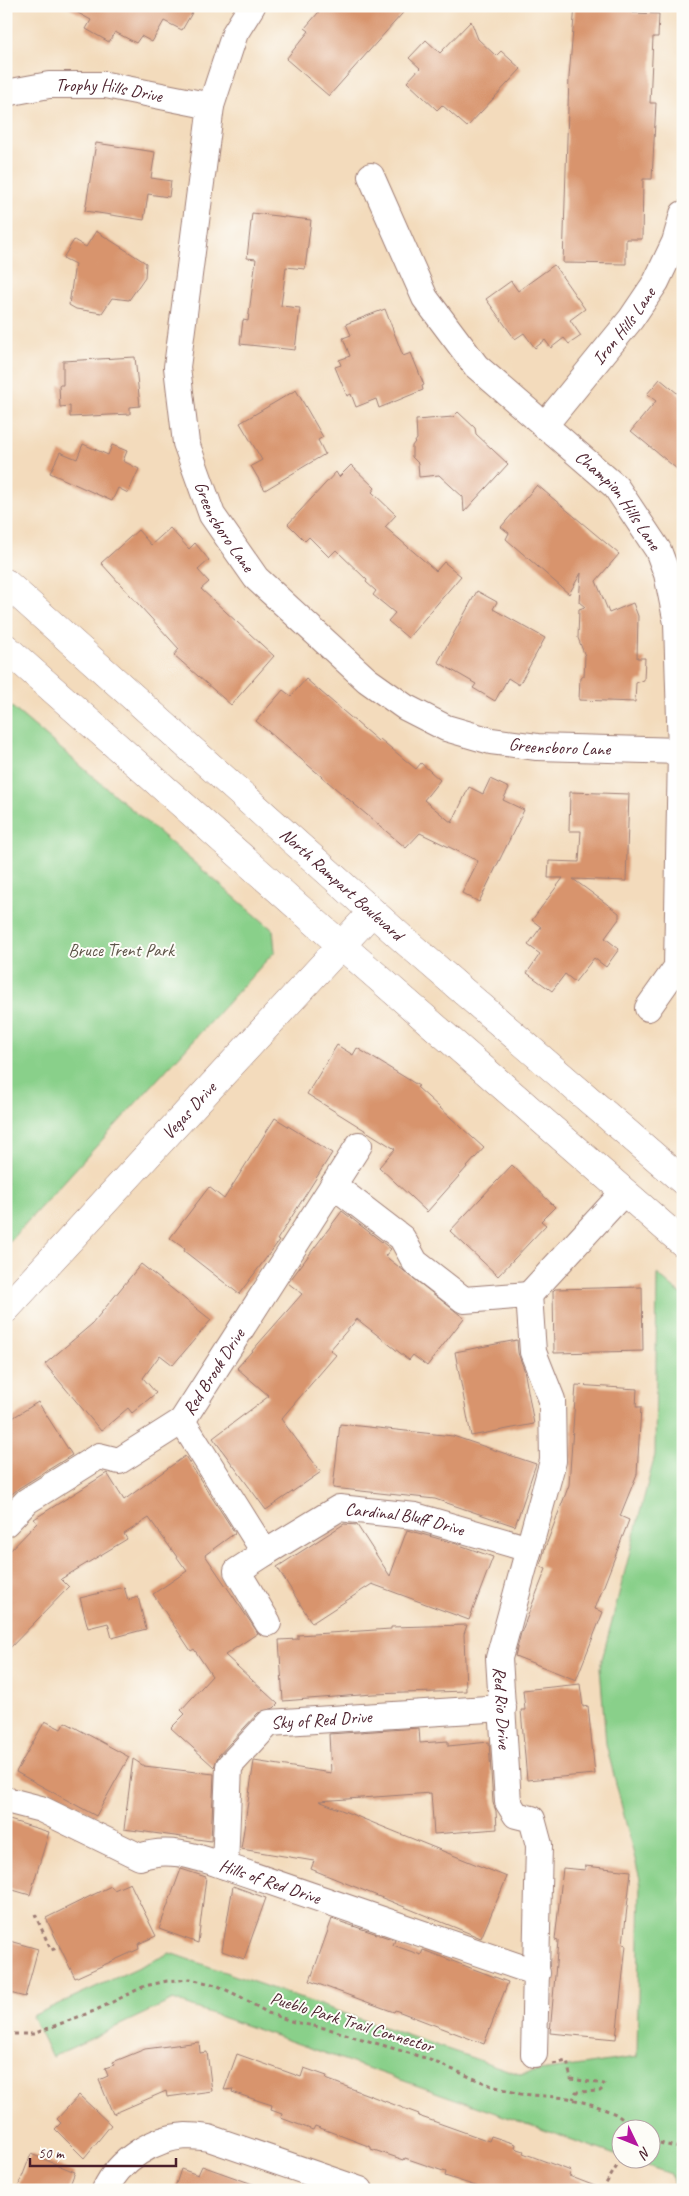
<svg xmlns="http://www.w3.org/2000/svg" width="689" height="2196" viewBox="0 0 689 2196" font-family="Caveat,sans-serif">
	<style>
		.green { fill: #89d08a; stroke: #6a785a }
		.building { fill: #d8946d }
		.lines { fill: none; stroke-linecap: round; stroke-linejoin: round }
		.minor-casing { stroke: #9e7d74; stroke-width: 28 }
		.major-casing { stroke: #9e7d74; stroke-width: 29 }
		.path { stroke: #9e7d74; stroke-width: 3; stroke-dasharray: 4 4; stroke-linecap: butt }
		.minor { stroke: #fff; stroke-width: 26 }
		.major { stroke: #fff; stroke-width: 28 }
		.labels { text-anchor: middle; stroke-width: 4; stroke-linejoin: round; paint-order: stroke }
		.street-label { font-size: 18px; fill: #4a1f2b; stroke: #fdfcf7 }
		.park-label { font-size: 18px; fill: #5d5448; stroke: #fdfcf7 }
	</style>
	<rect width="100%" height="100%" fill="#fdfcf7"/>
	<filter id="ink" filterUnits="userSpaceOnUse"><feTurbulence type="fractalNoise" baseFrequency=".02" numOctaves="2"/><feDisplacementMap in="SourceGraphic" scale="10" xChannelSelector="R" yChannelSelector="G"/><feConvolveMatrix kernelMatrix="1 2 1 2 8 2 1 2 1" color-interpolation-filters="sRGB"/></filter>
	<filter id="wash" filterUnits="userSpaceOnUse"><feTurbulence type="fractalNoise" baseFrequency=".0096" numOctaves="4" result="noise"/><feDisplacementMap in="SourceGraphic" scale="20" xChannelSelector="R" yChannelSelector="G"/><feGaussianBlur stdDeviation="1.12" result="paint"/><feColorMatrix in="noise" values="0 0 0 0 0 0 0 0 0 0 0 0 0 0 0 0 0 1.4 0 .05"/><feComposite in="paint" operator="in"/></filter>
	<g filter="url(#wash)">
		<rect width="100%" height="100%" fill="#f3dbbc"/>
		<path class="green" d="M6,702L273,930L275,951L6,1245Z
			M657,1274L683,1296V2190H675L671,2174L627,2159L652,2158V2128H622L621,2157L173,2000L52,2057L32,2016L170,1953L519,2074L637,2057L640,1879L606,1744L600,1667L655,1455Z"/>
		<g id="blocks">
			<path class="building" d="M65,6H196L182,30L164,21L152,42L141,36L136,43L115,32L109,42L86,29L91,20Z
				M324,6H409L329,96L286,59L309,31L305,28Z
				M575,6H633V13L659,14L658,37H653L650,103H656L652,179H643L642,239H626V264L563,263L569,77Z
				M471,21L478,39L496,56L501,51L521,69L467,127L442,105L437,110L407,82L420,68L409,58L426,40L440,53Z
				M96,143L155,152L151,178L171,181L169,197L148,194L144,220L85,211Z
				M252,213L311,220L305,269L286,267L281,306L300,308L295,350L240,344L243,320L248,321L256,259L247,258Z
				M96,231L146,263L145,277L129,300L112,298L102,313L76,309L69,305L75,264L63,258L74,240L86,247Z
				M554,265L585,309L570,320L581,336L569,344L564,338L551,348L545,340L535,348L524,333L515,339L486,299L511,281L518,291Z
				M385,309L403,356L411,353L424,385L422,386L423,390L379,408L376,399L356,407L351,394L347,396L335,367L341,365L339,360L350,356L343,338L351,335L346,324Z
				M135,357L140,406L130,407V414L70,417V406L60,407L59,385H63V361Z
				M660,379L683,398V474L631,431L656,401L647,394Z
				M296,390L323,437L318,440L325,454L265,490L251,466L262,460L240,423Z
				M458,412L475,428L476,434L508,464L464,512L463,497L439,475L419,477L418,463L412,457V446L417,439L416,420L453,417Z
				M83,444L108,455L112,445L127,451L123,461L139,469L128,493L118,488L112,501L50,473L60,452L77,459Z
				M351,465L375,488L372,492L396,515L385,527L436,571L444,562L461,576L408,638L388,621L395,613L373,595L376,591L366,582L367,580L336,550L329,557L309,537L305,541L288,524L336,472L339,477Z
				M537,485L619,554L596,581L609,613L633,603L638,616L637,658H645L644,680L636,683L635,702L579,700L580,678L584,676L585,656L578,638L579,609L585,607L579,602L581,573L569,594L506,539L509,533L501,527Z
				M170,528L189,549L195,543L209,560L198,570L209,582L201,589L274,656L231,705L174,655L179,649L101,563L138,530L151,545Z
				M477,591L497,602L493,609L545,638L519,685L508,678L495,701L473,688L476,684L438,662Z
				M306,679L378,741L380,739L416,769L421,763L440,780L424,800L452,823L469,787L483,794L490,779L509,788L503,800L524,810L479,902L462,893L478,861L420,833L406,848L256,721L283,690L291,696Z
				M570,792L629,794L626,881L573,879L619,913V919L605,938L619,949L606,967L594,958L575,982L565,974L552,991L527,973L540,954L528,945L541,927L532,920L563,878H548L549,861L579,862L581,831H569Z
				M337,1045L353,1055L357,1048L419,1086L417,1087L484,1148L427,1212L379,1167L395,1149L307,1094Z
				M275,1118L332,1153L277,1240L279,1241L239,1294L184,1251L185,1249L170,1238L209,1187L224,1199Z
				M512,1165L555,1207L541,1221L546,1225L498,1276L450,1231Z
				M342,1211L391,1249L385,1256L464,1318L427,1366L413,1355L409,1360L357,1319L330,1350L336,1355L281,1419L321,1472L266,1510L213,1438L269,1396L237,1368L302,1294L288,1283Z
				M141,1264L211,1320L173,1365L160,1355L143,1378L156,1393L132,1413L128,1408L101,1431L45,1364L92,1324Z
				M642,1287L643,1351L554,1353L553,1291L555,1289Z
				M517,1340L518,1353L524,1369L534,1424L471,1436L455,1352Z
				M576,1385L637,1389L636,1407H641L637,1474L620,1516L629,1520L595,1609L603,1612L576,1680L515,1656L521,1633L546,1569L540,1566L545,1548L569,1485Z
				M38,1402L72,1455L19,1488L6,1499V1422Z
				M340,1424L453,1436L536,1464L515,1526L435,1499L333,1488Z
				M185,1456L235,1533L205,1555L258,1633L225,1655L278,1704L274,1708L258,1713L218,1756L214,1767L171,1728L185,1714L181,1710L212,1676L194,1649L191,1651L153,1594L187,1571L149,1518L124,1534L127,1539L61,1579L69,1587L6,1652V1555L37,1523L34,1519L107,1473L124,1500Z
				M344,1524L357,1525L390,1576L407,1530L454,1543L493,1557L469,1620L372,1584L312,1623L277,1567Z
				M124,1587L128,1600L138,1597L146,1629L112,1638L108,1623L88,1628L80,1598Z
				M467,1625L464,1634L466,1691L373,1694L283,1701L279,1640L298,1639V1635L391,1629V1627Z
				M580,1684L583,1707L588,1706L595,1774L527,1780L521,1710H525L523,1690Z
				M45,1721L61,1729L65,1722L129,1757L96,1816L16,1772Z
				M419,1728L420,1743L448,1741V1746L489,1742L493,1803L496,1811L497,1829L434,1834L431,1793L319,1801L507,1877L481,1938L311,1869L314,1861L241,1849L254,1761L331,1773L329,1734Z
				M133,1759L144,1766L214,1774L211,1841L124,1829Z
				M6,1819L49,1832L30,1895L6,1888Z
				M585,1866L631,1871L623,1944L626,1945L616,2039L550,2033L558,1941L555,1940L563,1868L585,1870Z
				M181,1869L206,1877L198,1943L159,1929Z
				M130,1883L156,1936L138,1944L139,1949L75,1978L46,1918L111,1886L114,1890Z
				M233,1886L266,1898L244,1959L222,1951Z
				M332,1919L395,1940L393,1945L421,1955L423,1950L508,1982L484,2044L395,2010L394,2012L310,1981Z
				M6,1940L38,1949L25,1997L6,1992Z
				M199,2042L200,2053L207,2052L212,2091L167,2097L166,2091L113,2114L99,2080L108,2076L105,2068L114,2065L113,2062L145,2049Z
				M237,2054L301,2077L304,2068L327,2076L326,2079L419,2114L418,2116L430,2120L489,2141L491,2136L516,2144L515,2148L524,2151L523,2153L571,2171L569,2176L600,2188V2190H488L445,2176L446,2172L405,2158L404,2160L371,2149V2147L315,2126L313,2130L281,2118L282,2114L271,2110L272,2105L232,2092L233,2089L224,2090Z
				M79,2095L111,2125L84,2158L55,2129L61,2123L57,2119Z
				M31,2154L75,2172L68,2190H17Z
				M202,2166L261,2187L260,2190H174L181,2169L198,2175Z"/>
		</g>
	</g>
	<g filter="url(#ink)">
		<use href="#blocks" fill-opacity="0" stroke="#9e7d74" stroke-width="1"/>
		<g class="lines">
			<g class="minor-casing">
				<g id="minor">
					<path id="s1" d="M252,6L235,33L211,106L177,367L186,443L212,515L256,578L367,680L405,707L446,728L491,741L537,747L681,751"/>
					<path id="s2" d="M6,93L49,85H106L211,106"/>
					<path id="s3" d="M371,176L425,298L476,366L616,487L658,550L667,574L677,623L681,751L677,967L648,1008"/>
					<path id="s4" d="M544,426L631,319L656,282L675,242L683,214"/>
					<path d="M333,1185L402,1238L415,1262L464,1300L529,1295"/>
					<path id="s5" d="M529,1295L533,1352L552,1400L553,1461L499,1658L508,1802L516,1815L532,1819L539,1845L534,2054"/>
					<path d="M529,1295L624,1192"/>
					<path id="s6" d="M182,1421L265,1553L339,1508L415,1516L529,1549"/>
					<path id="s7" d="M6,1523L27,1501L99,1456L119,1461L182,1421L359,1145"/>
					<path d="M265,1553L237,1571L268,1623"/>
					<path id="s8" d="M6,1800L41,1809L140,1857C168,1846 197,1857 225,1866L537,1973"/>
					<path id="s9" d="M225,1866L229,1766L269,1723L503,1708"/>
					<path d="M105,2190C119,2160 153,2138 186,2136C194,2136 202,2137 209,2138L360,2190"/>
				</g>
			</g>
			<g class="major-casing">
				<g id="major">
					<path id="s10" d="M6,583L404,940L683,1181"/>
					<path d="M6,648L341,945L683,1243"/>
					<path id="s11" d="M6,1309L372,912"/>
				</g>
			</g>
			<path class="path" d="M35,1914L51,1950L60,1947
				M6,2034H33L94,2011L145,1986L167,1981L190,1979L216,1985L239,1996L268,2013L294,2022L329,2029L425,2058L492,2086L520,2094L568,2098L594,2105L616,2114L634,2128
				M553,2064L567,2061L571,2079L604,2084V2087L600,2091L576,2092L573,2099
				M652,2141L683,2149
				M602,2190L622,2158"/>
			<use href="#minor" class="minor"/>
			<use href="#major" class="major"/>
		</g>
	</g>
	<g class="labels">
		<g class="street-label">
			<text dy="6" stroke="none"><textPath href="#s2" startOffset="104">Trophy Hills Drive</textPath></text>
			<text dy="6" stroke="none"><textPath href="#s4" startOffset="128">Iron Hills Lane</textPath></text>
			<text dy="6" stroke="none"><textPath href="#s3" startOffset="415">Champion Hills Lane</textPath></text>
			<text dy="6" stroke="none"><textPath href="#s1" startOffset="541">Greensboro Lane</textPath></text>
			<text dy="6" stroke="none"><textPath href="#s1" startOffset="961">Greensboro Lane</textPath></text>
			<text dy="6" stroke="none"><textPath href="#s10" startOffset="451">North Rampart Boulevard</textPath></text>
			<text dy="6" stroke="none"><textPath href="#s11" startOffset="270">Vegas Drive</textPath></text>
			<text dy="6" stroke="none"><textPath href="#s7" startOffset="269">Red Brook Drive</textPath></text>
			<text dy="6" stroke="none"><textPath href="#s6" startOffset="309">Cardinal Bluff Drive</textPath></text>
			<text dy="6" stroke="none"><textPath href="#s5" startOffset="424">Red Rio Drive</textPath></text>
			<text dy="6" stroke="none"><textPath href="#s9" startOffset="211">Sky of Red Drive</textPath></text>
			<text dy="6" stroke="none"><textPath href="#s8" startOffset="281">Hills of Red Drive</textPath></text>
			<text transform="translate(352 2022) rotate(17)" y="6">Pueblo Park Trail Connector</text>
		</g>
		<g class="park-label">
			<text x="121" y="956">Bruce Trent Park</text>
		</g>
	</g>
	<rect width="689" height="2196" fill="none" stroke="#fdfcf7" stroke-width="25"/>
	<g transform="translate(636 2144) rotate(133)"><circle r="24" fill="#fdfcf7" stroke="#b5a4a5"/>
	<path d="M0-4L9 19L0 12L-9 19Z" fill="#b5179e"/>
	<text y="-8" font-size="14" font-weight="bold" text-anchor="middle" fill="#4a1f2b">N</text>
	</g>
	<path d="M30 2158v8h146v-8" fill="none" stroke="#4a1f2b" stroke-width="2.5"/>
	<text x="38" y="2158" font-size="15" fill="#4a1f2b" stroke="#fdfcf7" stroke-width="4" paint-order="stroke">50 m</text>
</svg>
